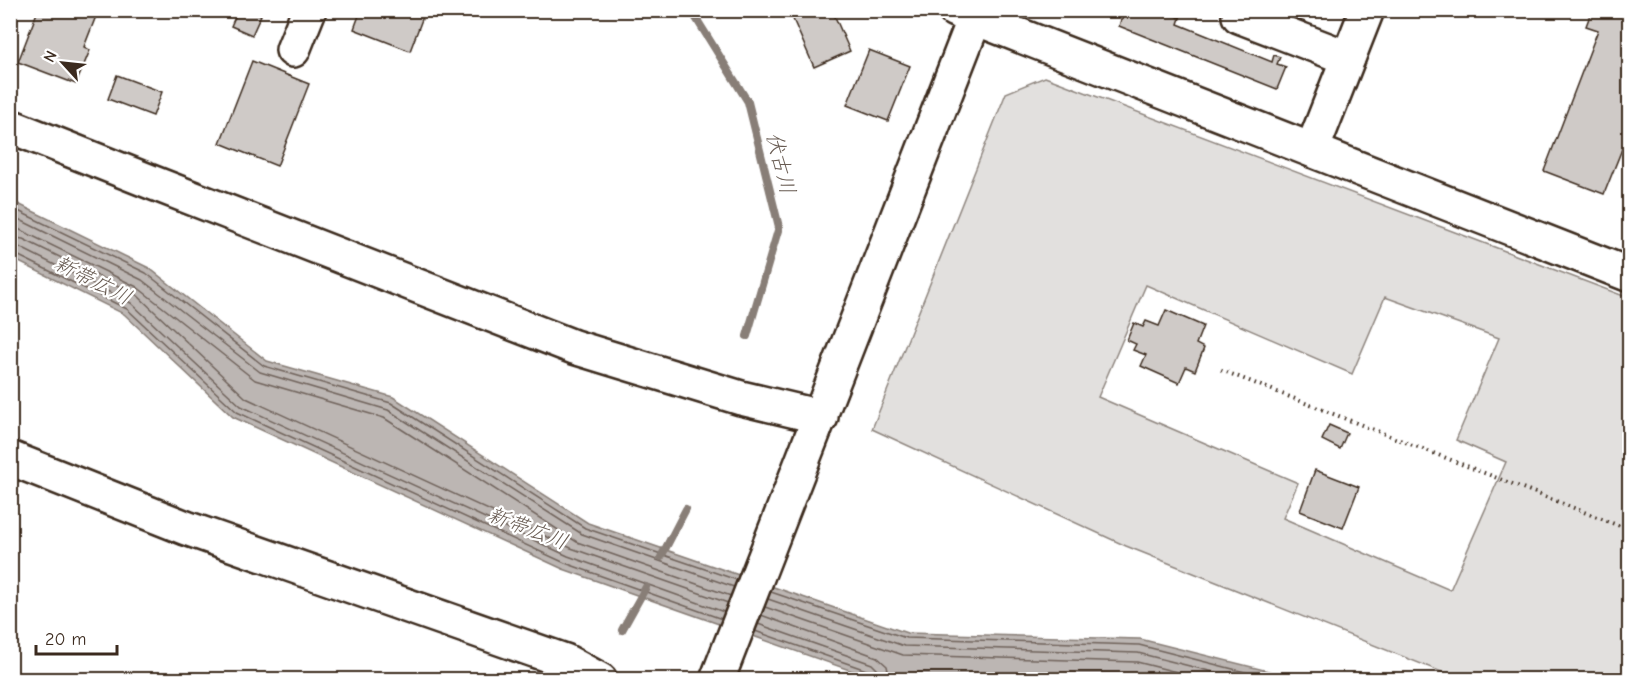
<svg xmlns="http://www.w3.org/2000/svg" width="1640" height="690" font-family="'Comic Neue','Klee One',sans-serif">
	<style>
		.green { fill: #e2e0de; stroke: #8e857e; stroke-width: 1.5; fill-rule: evenodd }
		.water { fill: #bcb6b3; stroke: #887e77; stroke-width: 1.5 }
		.lines { fill: none; stroke-linecap: round; stroke-linejoin: round }
		.shore { stroke: #6f625a; stroke-width: 1.5 }
		.stream { stroke: #887e77; stroke-width: 8 }
		.building { fill: #cfcac7; stroke: #3b2a1e; stroke-width: 1.5 }
		.minor-casing { stroke: #3b2a1e; stroke-width: 38 }
		.path { stroke: #3b2a1e; stroke-width: 4; stroke-dasharray: 1.5 4.5; stroke-linecap: butt }
		.minor { stroke: #fff; stroke-width: 33 }
		.labels { text-anchor: middle; dominant-baseline: central; stroke-width: 4.5; stroke-linejoin: round; paint-order: stroke }
		.water-label { font-size: 21px; font-style: italic; fill: #685b52; stroke: #fff }
	</style>
	<rect width="100%" height="100%" fill="#fff"/>
	<filter id="ink" filterUnits="userSpaceOnUse"><feTurbulence type="fractalNoise" baseFrequency=".0167" numOctaves="2"/><feDisplacementMap in="SourceGraphic" scale="12" xChannelSelector="R" yChannelSelector="G"/><feConvolveMatrix kernelMatrix="1 2 1 2 8 2 1 2 1" color-interpolation-filters="sRGB"/></filter>
	<g filter="url(#ink)">
		<path class="green" d="M1045,77L1629,298V679H1459L1126,546L872,429L1006,93ZM1146,285L1352,374L1385,297L1499,338L1456,440L1506,462L1450,590L1283,518L1298,483L1098,397Z"/>
		<polygon class="water" points="10,200 149,268 267,361 393,397 588,523 907,633 1140,639 1284,675 1294,679 875,679 563,569 233,417 124,314 11,258"/>
		<g class="lines">
			<g class="shore">
				<polyline points="10,207 146,273 264,366 391,403 585,528 737,580"/>
				<polyline points="10,215 142,280 260,372 388,410 582,534 734,587"/>
				<polyline points="10,225 137,287 255,380 384,418 577,542 731,596"/>
				<polyline points="10,237 23,239 137,295 246,398 571,548 728,603"/>
				<polyline points="10,246 19,247 131,303 241,406 568,556 724,612"/>
				<polyline points="10,253 15,254 127,309 237,412 565,563 722,619"/>
				<polyline points="771,592 906,638 1139,645 1276,680"/>
				<polyline points="768,599 904,646 1138,653 1245,680"/>
				<polyline points="765,607 903,655 1137,662 1208,680"/>
				<polyline points="761,615 877,657 887,666 890,680"/>
				<polyline points="758,624 872,664 879,671 881,680"/>
				<polyline points="755,631 869,671 873,674 874,680"/>
			</g>
			<g class="stream">
				<polyline points="691,10 748,102 779,227 747,336"/>
				<polyline points="661,557 686,509"/>
				<polyline points="622,630 646,587"/>
			</g>
		</g>
		<g class="building">
			<polygon points="38,10 98,11 84,47 90,50 76,84 18,62"/>
			<polygon points="238,10 250,10 261,15 252,35 231,26"/>
			<polygon points="361,10 415,10 424,14 410,51 354,29"/>
			<polygon points="789,10 832,10 850,51 814,67"/>
			<polygon points="1124,10 1137,10 1145,14 1147,10 1162,10 1180,18 1178,24 1272,62 1274,55 1280,57 1277,64 1286,67 1277,89 1119,26"/>
			<polygon points="1162,10 1183,10 1180,18"/>
			<polygon points="1592,10 1623,10 1630,13 1630,129 1604,194 1544,171 1598,30 1586,26"/>
			<polygon points="869,50 910,66 888,121 847,105"/>
			<polygon points="252,61 309,84 277,166 220,143"/>
			<polygon points="117,75 162,92 153,116 108,99"/>
			<polygon points="1166,310 1203,326 1196,344 1204,348 1195,371 1186,367 1179,383 1141,366 1146,355 1133,350 1136,344 1127,340 1134,323 1143,327 1146,321 1159,326"/>
			<polygon points="1329,425 1347,433 1340,449 1322,440"/>
			<polygon points="1315,470 1359,487 1343,528 1300,511"/>
			<polygon points="423,673 439,680 420,680"/>
		</g>
		<g class="lines">
			<defs>
				<g id="minor">
					<polyline points="955,10 1630,275"/>
					<polyline points="1241,10 1239,16 1348,58"/>
					<polyline points="293,50 309,10"/>
					<polyline points="10,126 151,182 574,347 741,398 821,417"/>
					<polyline points="1312,150 1367,10"/>
					<polyline points="10,458 186,528 565,661 600,680"/>
					<polyline points="717,680 978,10"/>
				</g>
			</defs>
			<use href="#minor" class="minor-casing"/>
			<polyline class="path" points="1221,370 1630,530"/>
			<use href="#minor" class="minor"/>
		</g>
	</g>
	<g class="labels">
		<g class="water-label">
			<text transform="translate(781 163) rotate(76)">伏古川</text>
			<text transform="translate(93 280) rotate(27)">新帯広川</text>
			<text transform="translate(528 528) rotate(21)">新帯広川</text>
		</g>
	</g>
	<rect width="1640" height="690" fill="none" stroke="#fff" stroke-width="36"/>
	<rect x="18" y="18" width="1604" height="654" fill="none" stroke="#3b2a1e" stroke-width="2" filter="url(#ink)"/>
	<g transform="translate(63 63) rotate(297)" stroke="#ffffff" stroke-width="4.5" paint-order="stroke">
	<path d="M0-4.5L10 22L0 15L-10 22Z" fill="#3b2a1e"/>
	<text y="-9" font-size="16" font-weight="bold" text-anchor="middle" fill="#3b2a1e">N</text>
	</g>
	<path d="M36 645v9h81v-9" fill="none" stroke="#3b2a1e" stroke-width="3"/>
	<text x="45" y="645" font-size="18" fill="#3b2a1e" stroke="#ffffff" stroke-width="4.5" paint-order="stroke">20 m</text>
</svg>
